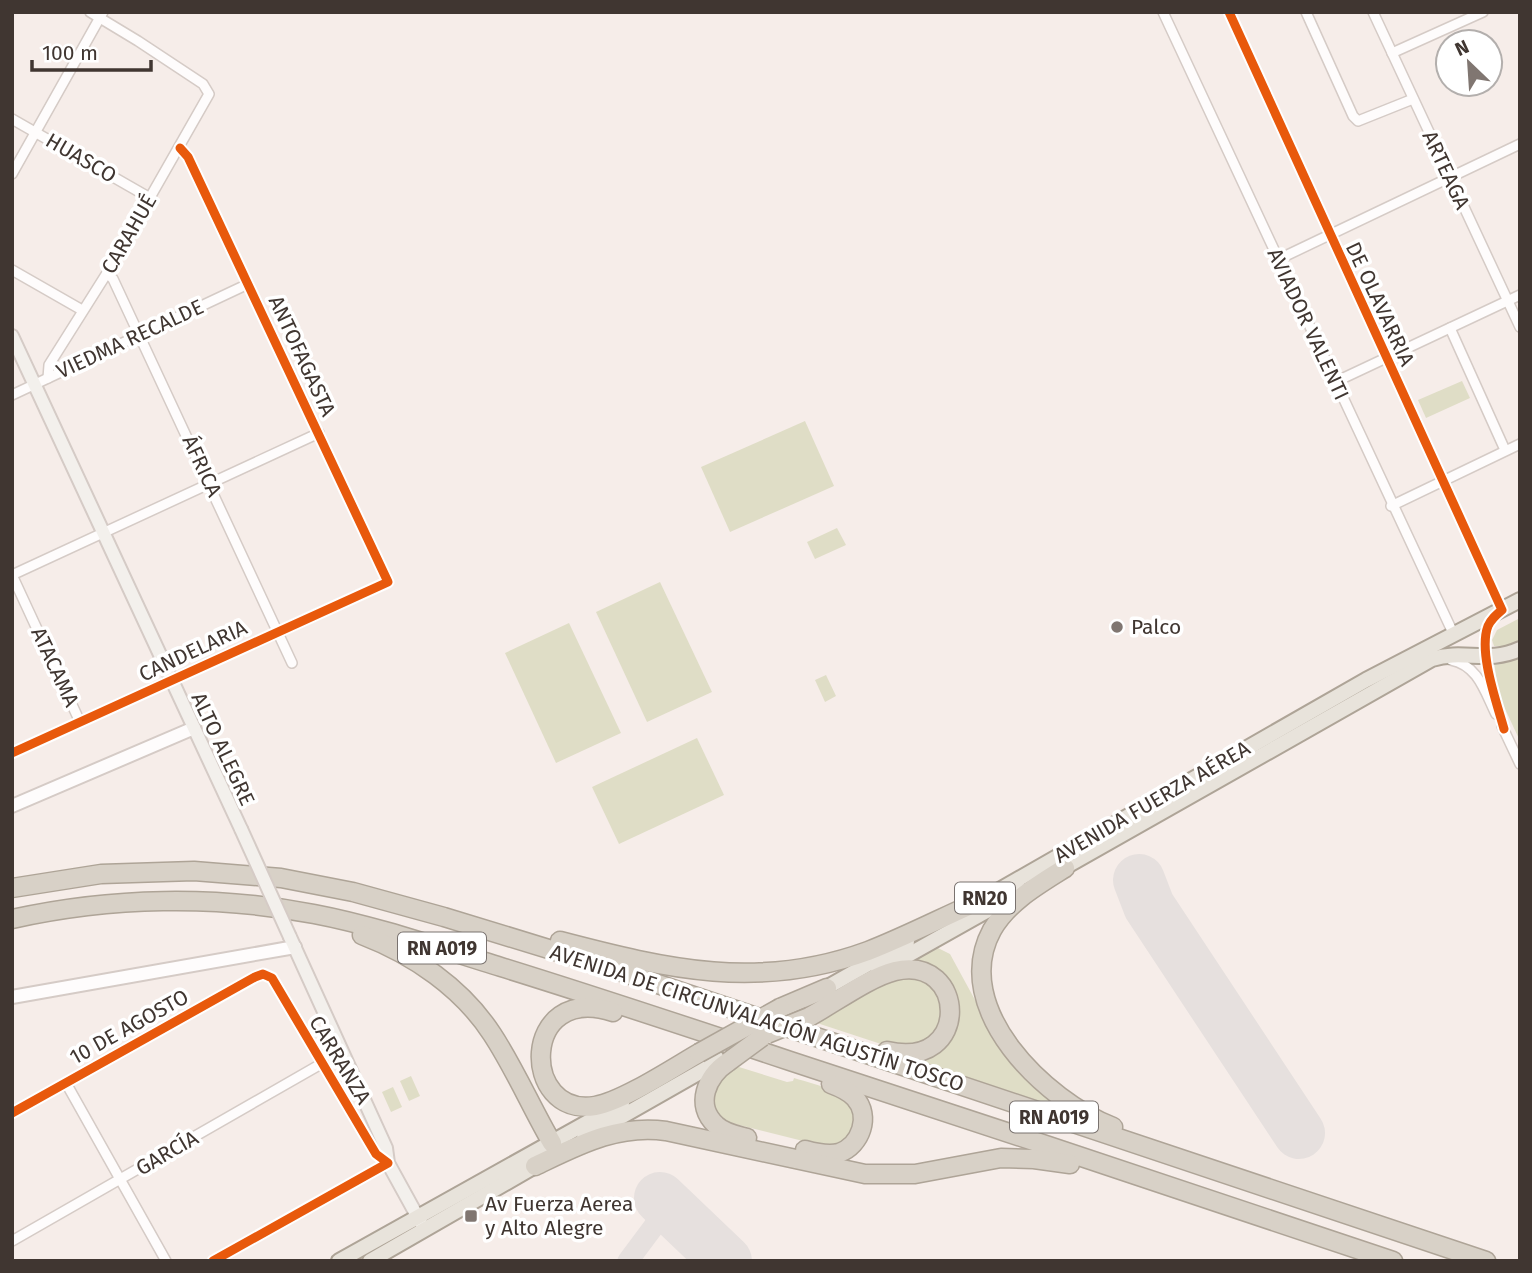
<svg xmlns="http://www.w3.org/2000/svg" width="1532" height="1273" font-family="'Fira Sans',sans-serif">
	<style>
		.green { fill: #dfddc6 }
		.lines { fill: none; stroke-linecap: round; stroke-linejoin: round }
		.taxiway { stroke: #e6e0de; stroke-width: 21 }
		.runway { stroke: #e6e0de; stroke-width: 52 }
		.minor-casing { stroke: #d5cbc6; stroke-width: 12 }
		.tertiary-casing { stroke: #d5cbc6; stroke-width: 16 }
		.secondary-casing { stroke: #d5cbc6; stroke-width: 16 }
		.primary-casing { stroke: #aea497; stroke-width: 18 }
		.motorway-casing { stroke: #aea497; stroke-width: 21 }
		.minor { stroke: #fefcfc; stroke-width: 9 }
		.tertiary { stroke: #fefcfc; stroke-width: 12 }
		.secondary { stroke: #f3f0ec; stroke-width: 12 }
		.primary { stroke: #e8e3db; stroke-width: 14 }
		.motorway { stroke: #d8d1c7; stroke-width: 18 }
		.secondary-bridge-casing { stroke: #d5cbc6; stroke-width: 16; stroke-linecap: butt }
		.motorway-bridge-casing { stroke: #aea497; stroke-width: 21; stroke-linecap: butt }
		.secondary-bridge { stroke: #f3f0ec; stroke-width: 12 }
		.motorway-bridge { stroke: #d8d1c7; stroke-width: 18 }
		.cycleway-casing { stroke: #fff; stroke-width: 13 }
		.cycleway { stroke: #e8590c; stroke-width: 9 }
		.poi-dot { fill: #807671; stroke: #fff; stroke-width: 2.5 }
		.labels { text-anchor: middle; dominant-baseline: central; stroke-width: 7; stroke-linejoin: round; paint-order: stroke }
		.shield { fill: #fff; stroke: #79726f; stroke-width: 2 }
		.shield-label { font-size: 19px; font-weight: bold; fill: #403631 }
		.street-label { font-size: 21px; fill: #403631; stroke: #fff }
		.poi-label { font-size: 21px; fill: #403631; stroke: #fff; text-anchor: start }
	</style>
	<rect width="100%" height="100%" fill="#f6ede9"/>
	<g class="green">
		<polygon points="1462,381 1470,398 1426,418 1418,400"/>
		<polygon points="805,421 834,486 730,532 701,467"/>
		<polygon points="837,528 846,545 815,559 807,542"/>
		<polygon points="660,582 712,692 647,722 596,612"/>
		<polygon points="1520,618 1520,641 1508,646 1494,646 1492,640 1497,630"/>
		<polygon points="569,623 621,733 556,763 505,653"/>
		<polygon points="1520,655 1520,741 1499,696 1494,662"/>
		<polygon points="826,675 836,696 825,702 815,680"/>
		<polygon points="697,738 724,795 619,844 592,787"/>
		<polygon points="938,948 950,954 993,1033 1069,1112 1035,1103 910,1059 956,1016 913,965 913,961"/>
		<polygon points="912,975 937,987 946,1018 926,1044 884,1045 817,1023 881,986"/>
		<path d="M739,1067L787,1082L793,1081L794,1078C819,1086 851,1090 854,1120C856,1136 844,1142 831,1148L727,1122C715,1114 713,1106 711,1092L729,1069Z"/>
		<polygon points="411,1076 420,1096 409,1101 400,1081"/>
		<polygon points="393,1087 402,1107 391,1112 382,1092"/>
	</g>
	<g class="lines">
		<polyline class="taxiway" points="628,1261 669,1206"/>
		<g class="runway">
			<polyline points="1139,880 1149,906 1299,1133"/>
			<polyline points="660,1198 726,1261"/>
		</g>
		<defs>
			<g id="minor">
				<polyline points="1163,12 1454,635"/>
				<path d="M1229,12L1502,610C1496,615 1491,619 1488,626C1478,652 1497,703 1504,729"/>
				<polyline points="1306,12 1353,116 1358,121 1413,99"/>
				<polyline points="1373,12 1520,327"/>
				<polyline points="1392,53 1483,12"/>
				<polyline points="12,119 150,198"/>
				<polyline points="12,174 103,12"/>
				<polyline points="1279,259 1520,144"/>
				<polyline points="12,270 82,310"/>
				<polyline points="107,273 113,279 292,663"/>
				<polyline points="1450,328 1505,450"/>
				<polyline points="48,378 49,365 107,273 209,94 203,84 138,41 90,12"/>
				<polyline points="1335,382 1520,295"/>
				<polyline points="12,395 248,284"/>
				<polyline points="1391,506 1520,444"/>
				<polyline points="12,575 319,433"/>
				<polyline points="12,575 80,722"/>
				<path d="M1451,660C1478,665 1485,692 1496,714"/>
				<polyline points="1502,726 1520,764"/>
				<polyline points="12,753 388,582 188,157 180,148"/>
				<polyline points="66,1083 166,1261"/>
				<polyline points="12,1113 255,977 263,974 272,978 376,1154 388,1163 213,1261"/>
				<polyline points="12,1241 321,1064"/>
			</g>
			<g id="tertiary">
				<polyline points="12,806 194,728"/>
				<polyline points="12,997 295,947"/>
			</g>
			<g id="secondary">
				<polyline points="12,336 241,829"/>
				<polyline points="290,937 376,1126 386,1148 388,1163 421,1223"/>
			</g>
			<g id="primary">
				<path d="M1058,871L1432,659C1464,649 1487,664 1520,649"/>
				<polyline points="968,908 1366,680 1520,600"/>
				<polyline points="878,972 1022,891"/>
				<polyline points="819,992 907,942"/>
				<polyline points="584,1138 721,1060"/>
				<polyline points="339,1261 622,1103"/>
				<polyline points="370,1261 542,1162"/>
			</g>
			<g id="motorway">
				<path d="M1065,868C1038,885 1008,902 992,930C949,1009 1046,1101 1113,1127"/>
				<polyline points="12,888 101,874 194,871 281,878 353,892 444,917 604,966 1486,1261"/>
				<path d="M12,919C111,897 215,895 314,914C377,926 439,948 501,967C598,997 694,1029 790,1061C991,1127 1193,1193 1393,1261"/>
				<path d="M362,935C414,955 462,988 492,1034C515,1069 531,1107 552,1143"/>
				<path d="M560,941C667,969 759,991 868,951C904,937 939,919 975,903"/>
				<polyline points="780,1008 827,988"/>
				<path d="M613,1012C520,982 520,1118 595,1106C623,1101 673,1068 699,1053"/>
				<path d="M809,1017C833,1004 870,977 895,971C967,954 972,1071 887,1051"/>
				<path d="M728,1062C707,1076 694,1105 716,1125C724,1133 736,1135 747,1138"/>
				<path d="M805,1150C816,1153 828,1156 839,1153C861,1145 871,1116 855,1098C849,1091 839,1087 831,1084"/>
				<path d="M535,1166C577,1146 617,1124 666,1131L865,1174H915L1001,1158L1034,1159L1070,1164"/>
			</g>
		</defs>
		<use href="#minor" class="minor-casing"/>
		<use href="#tertiary" class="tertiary-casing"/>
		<use href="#secondary" class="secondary-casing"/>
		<use href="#primary" class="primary-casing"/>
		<use href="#motorway" class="motorway-casing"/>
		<use href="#minor" class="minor"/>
		<use href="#tertiary" class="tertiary"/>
		<use href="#secondary" class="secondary"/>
		<use href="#primary" class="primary"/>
		<use href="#motorway" class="motorway"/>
		<defs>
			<polyline id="secondary-bridge" points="241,829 290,937"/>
			<g id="motorway-bridge">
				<polyline points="767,1034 809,1017"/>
				<polyline points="699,1053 780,1008"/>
				<polyline points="728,1062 762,1037"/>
			</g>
		</defs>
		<use href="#secondary-bridge" class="secondary-bridge-casing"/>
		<use href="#motorway-bridge" class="motorway-bridge-casing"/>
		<use href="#secondary-bridge" class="secondary-bridge"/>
		<use href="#motorway-bridge" class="motorway-bridge"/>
		<defs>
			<g id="cycleway">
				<path d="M1229,12L1502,610C1496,615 1491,619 1488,626C1478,652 1497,703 1504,729"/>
				<polyline points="12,753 388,582 188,157 180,148"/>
				<polyline points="12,1113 255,977 263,974 272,978 376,1154 388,1163 213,1261"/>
			</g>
		</defs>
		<use href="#cycleway" class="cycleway-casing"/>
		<use href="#cycleway" class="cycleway"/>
	</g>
	<g class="poi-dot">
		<circle cx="1117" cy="627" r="7"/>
		<rect x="464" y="1209" width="14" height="14" rx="3.5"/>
	</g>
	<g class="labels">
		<g class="shield">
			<rect x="955" y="882.5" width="60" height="31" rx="5"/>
			<rect x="398" y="932.5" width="88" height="31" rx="5"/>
			<rect x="1010" y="1101.5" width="88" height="31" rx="5"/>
		</g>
		<g class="shield-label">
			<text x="985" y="898">RN20</text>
			<text x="442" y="948">RN A019</text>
			<text x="1054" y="1117">RN A019</text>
		</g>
		<g class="street-label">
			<text transform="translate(81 158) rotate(30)">HUASCO</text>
			<text transform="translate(1446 170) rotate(65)">ARTEAGA</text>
			<text transform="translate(129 234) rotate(-60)">CARAHUÉ</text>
			<text transform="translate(1380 304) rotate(65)">DE OLAVARRIA</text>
			<text transform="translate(1308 324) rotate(65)">AVIADOR VALENTI</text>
			<text transform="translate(130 339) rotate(-25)">VIEDMA RECALDE</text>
			<text transform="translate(302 356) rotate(65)">ANTOFAGASTA</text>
			<text transform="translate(202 466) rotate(65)">ÁFRICA</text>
			<text transform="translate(193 651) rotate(-25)">CANDELARIA</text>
			<text transform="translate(55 667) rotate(65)">ATACAMA</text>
			<text transform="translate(223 749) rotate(65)">ALTO ALEGRE</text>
			<text transform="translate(1152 802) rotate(-30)">AVENIDA FUERZA AÉREA</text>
			<text transform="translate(757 1018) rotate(18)">AVENIDA DE CIRCUNVALACIÓN AGUSTÍN TOSCO</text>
			<text transform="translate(129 1027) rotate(-29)">10 DE AGOSTO</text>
			<text transform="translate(340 1060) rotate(59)">CARRANZA</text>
			<text transform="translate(167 1153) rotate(-30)">GARCÍA</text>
		</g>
		<g class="poi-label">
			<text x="1131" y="627">Palco</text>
			<text x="485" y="1204">Av Fuerza Aerea<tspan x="485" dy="24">y Alto Alegre</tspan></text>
		</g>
	</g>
	<rect width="1532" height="1273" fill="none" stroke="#403631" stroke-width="28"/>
	<g transform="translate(1469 63) rotate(335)"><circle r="33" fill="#ffffff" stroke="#b3afad" stroke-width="2"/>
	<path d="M0-5L12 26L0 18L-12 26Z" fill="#807671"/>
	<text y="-10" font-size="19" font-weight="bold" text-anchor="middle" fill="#403631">N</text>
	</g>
	<path d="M32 60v10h119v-10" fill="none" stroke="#403631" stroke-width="3.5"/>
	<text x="42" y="60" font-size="21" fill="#403631" stroke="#ffffff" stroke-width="5" paint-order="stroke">100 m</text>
</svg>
